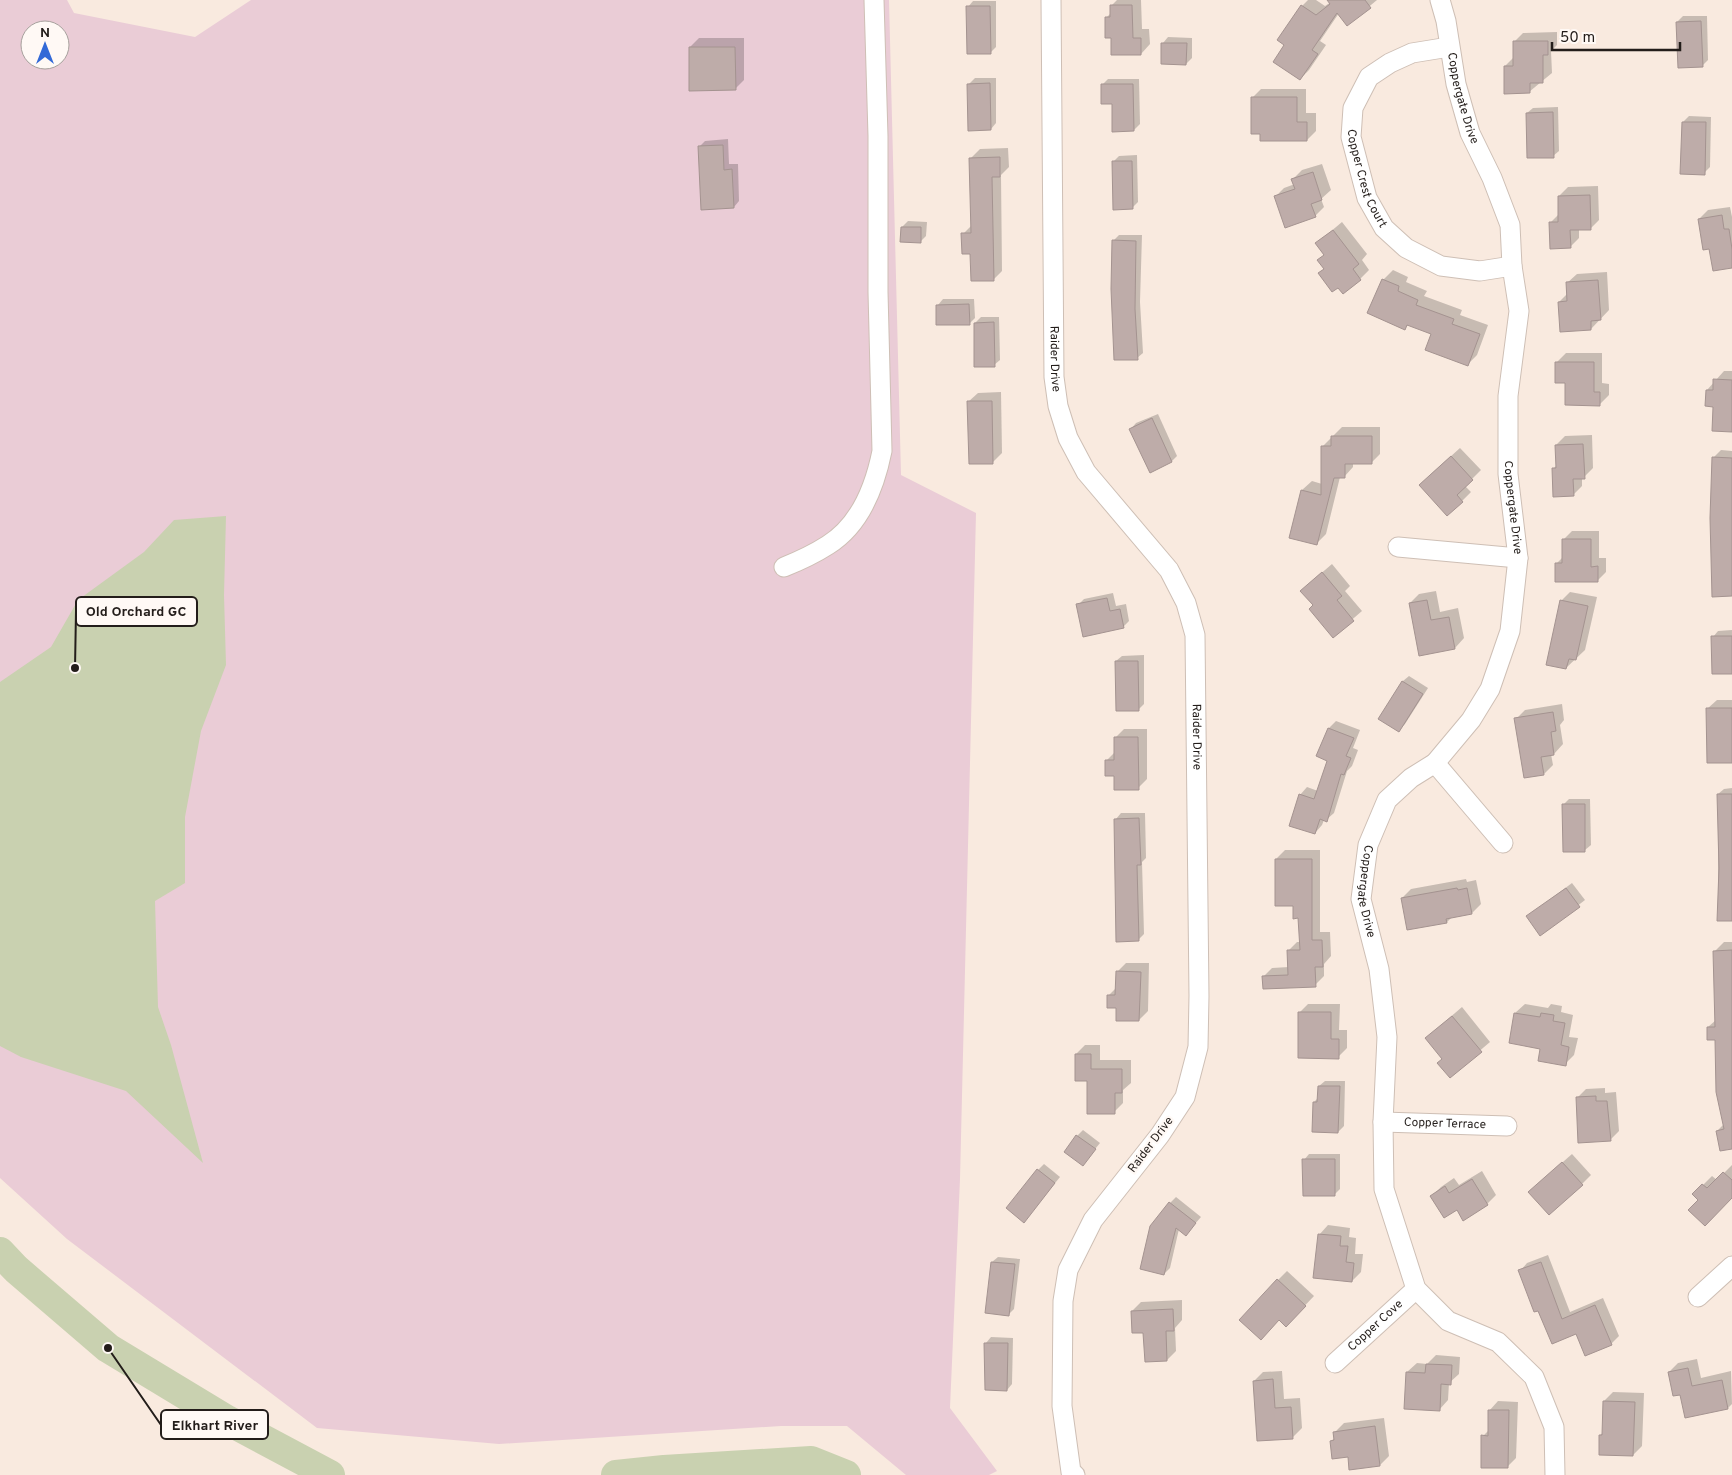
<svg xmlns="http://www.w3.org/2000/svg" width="1732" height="1475" font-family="Overpass,sans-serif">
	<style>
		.green { fill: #eaccd6; fill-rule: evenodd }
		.water { fill: #c9d1b0 }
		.shadow { fill: #0003 }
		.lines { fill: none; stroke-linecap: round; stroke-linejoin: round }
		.river { stroke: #c9d1b0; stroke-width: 30 }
		.building { fill: #beaca9; stroke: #a49390 }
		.minor-casing { stroke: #cebfb5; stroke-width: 21 }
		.minor { stroke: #fff; stroke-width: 19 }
		.labels { text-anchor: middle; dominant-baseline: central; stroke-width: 4.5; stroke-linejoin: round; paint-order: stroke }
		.street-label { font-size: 12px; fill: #231d1a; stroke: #fff9f5 }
		.leader { fill: none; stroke: #231d1a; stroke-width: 2 }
		.callout-dot { fill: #231d1a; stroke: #fff9f5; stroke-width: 2 }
		.callout { fill: #fff9f5; stroke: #231d1a; stroke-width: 2 }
		.callout-label { font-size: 14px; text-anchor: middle; font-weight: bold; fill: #231d1a }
	</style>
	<rect width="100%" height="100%" fill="#f9eadf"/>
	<path class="green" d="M0,0H67L74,13L195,37L251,0H889L901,475L976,513L960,1179L950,1408L997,1471L989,1475H906L847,1426H781L499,1444L317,1428L67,1239L0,1178ZM30,30H60V60H30Z"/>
	<polygon class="water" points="226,516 224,595 226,665 201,731 185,817 185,883 155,901 158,1007 171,1045 203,1163 126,1091 21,1057 0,1046 0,682 51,647 78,600 144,552 174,520"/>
	<g class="shadow">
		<polygon points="1117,0 1141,0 1142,29 1149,29 1150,44 1141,54 1106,18 1112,12 1111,6"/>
		<polygon points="1308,0 1316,0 1325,6 1334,0 1377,0 1348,24 1339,13 1320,41 1326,45 1309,70 1300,79 1286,45 1279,40 1302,6"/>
		<polygon points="973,1 996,1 996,47 990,53 968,7"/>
		<polygon points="1683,16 1707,16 1708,60 1702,66 1677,22"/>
		<polygon points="1557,32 1557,45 1551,51 1552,73 1529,92 1505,66 1514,57 1514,42 1523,33"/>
		<polygon points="1168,37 1192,38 1192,58 1186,64 1163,43"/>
		<polygon points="699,38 744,38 744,80 735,89 690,47"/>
		<polygon points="975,78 996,78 996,123 991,129 969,84"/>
		<polygon points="1108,79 1139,79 1140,124 1134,130 1113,103 1102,85"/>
		<polygon points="1261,89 1306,89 1306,113 1316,113 1316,131 1307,140 1252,98"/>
		<polygon points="1558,107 1559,151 1553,156 1527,113 1533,108"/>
		<polygon points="1689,116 1711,117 1710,167 1704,173 1683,122"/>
		<polygon points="728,139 729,164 738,164 739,201 734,207 700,146 705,141"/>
		<polygon points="1008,148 1009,167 1001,175 1002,271 993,280 971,252 963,234 972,225 971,158 980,149"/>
		<polygon points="1137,155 1138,202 1132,208 1113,162 1119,156"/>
		<polygon points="1322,164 1331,190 1321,199 1324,207 1315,216 1275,197 1284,188 1295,184 1293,179 1302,170"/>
		<polygon points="1598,186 1599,220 1590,229 1579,229 1579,238 1570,247 1550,223 1559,214 1559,196 1568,187"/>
		<polygon points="1730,207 1732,217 1732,266 1710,247 1699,219 1708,210"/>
		<polygon points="908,221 927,222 926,236 920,242 902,227"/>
		<polygon points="1342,222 1367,254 1362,260 1369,270 1360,279 1319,274 1325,268 1319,260 1325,254 1317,243"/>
		<polygon points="1119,235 1142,235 1140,302 1143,353 1137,358 1113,241"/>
		<polygon points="1393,270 1408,277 1406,282 1427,291 1424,296 1462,310 1460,315 1488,325 1477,355 1468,364 1432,333 1409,324 1405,328 1369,312 1384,279"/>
		<polygon points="1607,272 1609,310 1591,329 1559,302 1568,293 1567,283 1577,274"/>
		<polygon points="943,299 974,299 975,318 969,324 938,305"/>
		<polygon points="981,317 999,317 1000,360 994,365 975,323"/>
		<polygon points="1566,353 1602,353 1602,383 1609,384 1609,395 1600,404 1566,381 1557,362"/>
		<polygon points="1724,371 1732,371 1732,431 1714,405 1707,390"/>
		<polygon points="1001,392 1002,453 993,462 968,402 978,393"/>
		<polygon points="1158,414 1177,456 1172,461 1131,429 1136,423"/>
		<polygon points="1342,427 1380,427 1380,454 1371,463 1353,463 1353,467 1344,477 1340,477 1326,534 1317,543 1291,537 1302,490 1312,481 1322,484 1322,447"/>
		<polygon points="1592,435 1593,468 1584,477 1582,477 1582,486 1573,495 1553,469 1557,465 1556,445 1565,436"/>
		<polygon points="1460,448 1481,470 1465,486 1471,492 1462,501 1429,476"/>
		<polygon points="1721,450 1732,451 1732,595 1713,458"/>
		<polygon points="1572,531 1599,531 1599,558 1606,558 1606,572 1597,581 1556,564 1563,557 1563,540"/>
		<polygon points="1332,564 1350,586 1345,591 1362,611 1333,636 1314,605 1311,582"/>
		<polygon points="1436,591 1440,612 1458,608 1464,638 1455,648 1420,654 1410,603 1419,594"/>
		<polygon points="1570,592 1597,597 1585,650 1566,668 1561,601"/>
		<polygon points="1113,593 1116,606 1126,604 1129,621 1123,627 1078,605 1084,599"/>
		<polygon points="1732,630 1732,673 1713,637 1718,631"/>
		<polygon points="1144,655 1144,704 1138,710 1116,661 1122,656"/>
		<polygon points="1409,676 1428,688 1405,724 1399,730 1380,718 1403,681"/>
		<polygon points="1717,700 1732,700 1732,762 1707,709"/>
		<polygon points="1562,704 1564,720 1560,725 1563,744 1554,754 1551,754 1553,765 1544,774 1516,719 1525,710"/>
		<polygon points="1336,721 1360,730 1353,748 1358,750 1352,766 1347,771 1334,813 1326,820 1324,820 1322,825 1315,833 1300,795 1307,787 1318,791 1329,760 1329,728"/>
		<polygon points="1124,729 1147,729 1147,779 1138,788 1115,774 1106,761 1115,752 1115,738"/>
		<polygon points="1732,788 1732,920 1718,919 1718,794 1724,789"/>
		<polygon points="1569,799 1590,799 1591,845 1585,850 1563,805"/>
		<polygon points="1121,813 1145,813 1146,858 1142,862 1144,934 1138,940 1116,819"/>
		<polygon points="1285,850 1320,850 1320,932 1330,932 1331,956 1324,964 1324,976 1315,985 1263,977 1272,968 1289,967 1288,951 1297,942 1300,942 1299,917 1276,859"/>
		<polygon points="1466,879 1467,882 1476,880 1481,904 1472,913 1452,917 1447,922 1402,898 1411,889"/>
		<polygon points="1572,883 1585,900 1541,934 1528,916"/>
		<polygon points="1724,942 1732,942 1732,1148 1717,1131 1724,1124 1716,1038 1708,1027 1716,1020 1715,951"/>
		<polygon points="1126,963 1149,963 1148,1011 1139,1020 1117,1007 1109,995 1116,988 1117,972"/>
		<polygon points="1308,1004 1340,1004 1339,1030 1347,1030 1347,1048 1338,1057 1299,1013"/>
		<polygon points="1525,1004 1548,1008 1551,1004 1562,1006 1561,1012 1573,1015 1569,1037 1578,1038 1574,1055 1565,1064 1542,1048 1515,1013"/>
		<polygon points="1462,1007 1490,1042 1450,1076 1443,1059 1426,1038"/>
		<polygon points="1085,1045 1100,1045 1100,1060 1131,1060 1131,1083 1123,1090 1123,1103 1114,1112 1088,1080 1076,1054"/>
		<polygon points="1325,1081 1345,1081 1344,1126 1338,1132 1314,1102 1319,1097 1319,1086"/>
		<polygon points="1605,1088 1605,1093 1616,1092 1619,1131 1610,1140 1577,1098 1586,1089"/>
		<polygon points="1083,1130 1100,1143 1083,1164 1077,1136"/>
		<polygon points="1309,1154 1340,1154 1340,1189 1334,1195 1304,1160"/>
		<polygon points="1572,1154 1591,1175 1582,1184 1539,1183"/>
		<polygon points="1044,1164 1060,1177 1029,1215 1038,1170"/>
		<polygon points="1732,1165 1732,1196 1700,1200 1694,1194 1712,1176 1717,1180"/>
		<polygon points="1482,1171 1496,1195 1487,1204 1457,1209 1432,1196 1441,1187 1454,1178 1459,1185"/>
		<polygon points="1176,1197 1201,1217 1186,1234 1179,1229 1170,1268 1164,1274 1170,1203"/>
		<polygon points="1328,1225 1350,1228 1349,1237 1356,1238 1355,1254 1363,1254 1361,1272 1352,1281 1319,1235"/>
		<polygon points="1548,1255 1570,1312 1603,1298 1619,1336 1611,1344 1577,1333 1553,1343 1520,1271 1527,1263"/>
		<polygon points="998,1257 1020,1259 1014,1309 1008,1315 992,1262"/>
		<polygon points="1287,1271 1314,1296 1295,1316 1279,1319 1278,1280"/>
		<polygon points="1182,1300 1182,1320 1175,1328 1176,1351 1167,1360 1145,1332 1132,1311 1141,1302"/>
		<polygon points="991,1337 1013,1338 1012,1384 1007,1390 986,1343"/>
		<polygon points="1436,1355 1460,1357 1459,1374 1449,1383 1448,1400 1439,1410 1407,1372 1417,1363 1427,1364"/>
		<polygon points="1697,1359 1701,1378 1731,1371 1732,1404 1728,1408 1681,1393 1669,1372 1678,1363"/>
		<polygon points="1282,1371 1284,1399 1300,1398 1302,1428 1293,1437 1254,1381 1263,1372"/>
		<polygon points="1613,1392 1644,1393 1642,1446 1633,1455 1600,1435 1604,1432 1604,1401"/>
		<polygon points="1498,1401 1518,1402 1516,1458 1507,1467 1483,1436 1489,1430 1489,1411"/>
		<polygon points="1384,1418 1389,1456 1380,1465 1349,1455 1331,1442 1335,1437 1335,1432 1344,1423"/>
	</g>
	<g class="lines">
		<g class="river">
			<polyline points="0,1252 16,1269 108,1348 227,1420 330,1475"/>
			<polyline points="616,1475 664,1470 811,1461 846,1475"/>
		</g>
	</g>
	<g class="building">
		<polygon points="1327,0 1365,0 1371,8 1347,26 1337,13 1312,50 1318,54 1300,80 1273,62 1284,45 1277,40 1301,5 1316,15 1330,4"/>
		<polygon points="1110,5 1132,5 1133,38 1141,38 1141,55 1111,55 1111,38 1105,38 1105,17 1110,17"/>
		<polygon points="966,6 990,6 991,54 967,54"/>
		<polygon points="1701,21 1703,67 1678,68 1676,22"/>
		<polygon points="1513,41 1548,41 1548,55 1543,55 1543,83 1530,83 1530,93 1504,94 1504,66 1513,66"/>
		<polygon points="1161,43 1187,43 1186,65 1161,64"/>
		<polygon points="689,47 735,47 736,90 689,91"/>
		<polygon points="990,83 991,130 968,131 967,84"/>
		<polygon points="1101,84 1133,84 1134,131 1112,132 1112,104 1101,104"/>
		<polygon points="1251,97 1297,97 1297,122 1307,122 1307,141 1260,141 1260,134 1251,134"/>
		<polygon points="1553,112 1554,158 1527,158 1526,113"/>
		<polygon points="1682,122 1706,122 1705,175 1680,174"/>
		<polygon points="723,145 724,170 732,169 734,208 701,210 698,146"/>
		<polygon points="1000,157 1000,177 992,177 994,281 971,281 970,254 962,254 961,233 971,233 969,158"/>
		<polygon points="1112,161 1132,161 1133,209 1113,210"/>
		<polygon points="1313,172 1322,200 1311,204 1316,217 1285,228 1274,196 1295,189 1291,179"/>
		<polygon points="1590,195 1591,230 1570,230 1571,248 1550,249 1549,222 1558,222 1558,196"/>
		<polygon points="1722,215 1724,229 1729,229 1732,249 1732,268 1713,271 1709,249 1703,250 1698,219"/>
		<polygon points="901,227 921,227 921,243 900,242"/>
		<polygon points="1333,230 1359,264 1353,269 1361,280 1343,294 1338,288 1332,292 1318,273 1324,269 1317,260 1324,255 1315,243"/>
		<polygon points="1112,240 1136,241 1135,309 1138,360 1114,360 1111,289"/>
		<polygon points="1382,279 1399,286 1398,291 1418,300 1416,305 1454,319 1452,324 1480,334 1468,366 1425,350 1431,334 1407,325 1405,330 1367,313"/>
		<polygon points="1598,280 1601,320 1591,321 1591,330 1560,332 1558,302 1567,301 1566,282"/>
		<polygon points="969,304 970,325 936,325 936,305"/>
		<polygon points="994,322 995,367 974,367 974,323"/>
		<polygon points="1555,362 1594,362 1594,392 1600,392 1600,406 1565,405 1565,383 1555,383"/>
		<polygon points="1713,379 1732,380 1732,432 1712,431 1713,407 1705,406 1706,390 1713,390"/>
		<polygon points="967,401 992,401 993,464 969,464"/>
		<polygon points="1152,418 1172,462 1150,473 1129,429"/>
		<polygon points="1331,436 1372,436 1372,464 1345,464 1345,478 1334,478 1317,545 1289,538 1301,490 1321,495 1321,446 1331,446"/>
		<polygon points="1583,444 1585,479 1573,479 1574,496 1553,497 1552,468 1556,468 1555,445"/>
		<polygon points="1451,456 1473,480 1457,495 1463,502 1447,516 1419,485"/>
		<polygon points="1712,457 1732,458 1732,596 1712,597 1710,518"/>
		<polygon points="1562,539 1591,539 1591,567 1598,566 1598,582 1555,582 1555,563 1562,563"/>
		<polygon points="1322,572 1342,596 1337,600 1354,621 1333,638 1309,609 1313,605 1300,591"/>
		<polygon points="1107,598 1110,611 1120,609 1124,628 1083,637 1076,604"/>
		<polygon points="1427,600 1431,620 1449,617 1455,649 1419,656 1409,603"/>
		<polygon points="1560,600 1588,606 1576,660 1569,659 1566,669 1546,665"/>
		<polygon points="1711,636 1732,636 1732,674 1712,674"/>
		<polygon points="1115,661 1138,661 1139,711 1116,711"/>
		<polygon points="1402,681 1423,694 1399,732 1378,719"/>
		<polygon points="1706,708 1732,708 1732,763 1707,763"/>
		<polygon points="1553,712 1556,731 1551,732 1554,755 1541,757 1544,775 1524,778 1514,718"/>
		<polygon points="1328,728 1354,738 1346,756 1351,758 1344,775 1341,774 1327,822 1320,819 1315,834 1289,826 1299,794 1314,799 1327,761 1316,756"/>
		<polygon points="1114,737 1138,737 1139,790 1114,790 1114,776 1105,776 1105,760 1114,760"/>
		<polygon points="1717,794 1732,794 1732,921 1717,921 1719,868"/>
		<polygon points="1562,804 1585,804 1585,852 1563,852"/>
		<polygon points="1139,818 1141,865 1137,865 1139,941 1116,942 1114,819"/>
		<polygon points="1275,859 1312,859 1312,940 1322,940 1323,967 1315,967 1316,987 1263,989 1262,976 1288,975 1287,950 1300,950 1298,918 1293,919 1293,906 1275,906"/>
		<polygon points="1457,888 1458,890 1467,888 1472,914 1446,919 1447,923 1407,930 1401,898"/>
		<polygon points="1566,888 1580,907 1540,936 1526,916"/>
		<polygon points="1732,950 1732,1149 1720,1151 1716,1131 1724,1129 1716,1092 1715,1040 1707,1040 1707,1027 1715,1027 1713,951"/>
		<polygon points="1116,971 1141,972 1139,1021 1116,1021 1116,1008 1107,1008 1107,995 1115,995"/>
		<polygon points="1298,1012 1331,1012 1331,1039 1339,1039 1339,1059 1298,1058"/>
		<polygon points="1514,1013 1540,1017 1541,1013 1554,1015 1553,1021 1565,1023 1561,1045 1569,1047 1566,1066 1538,1061 1540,1049 1509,1043"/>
		<polygon points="1452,1016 1482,1052 1450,1078 1437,1063 1442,1059 1425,1038"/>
		<polygon points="1075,1054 1091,1054 1091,1069 1122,1069 1122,1093 1115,1093 1115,1114 1087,1114 1087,1081 1075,1081"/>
		<polygon points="1318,1086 1340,1086 1338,1133 1312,1132 1313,1102 1317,1102"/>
		<polygon points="1596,1096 1596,1101 1607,1101 1611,1141 1578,1143 1576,1097"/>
		<polygon points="1076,1135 1096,1149 1083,1166 1064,1152"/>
		<polygon points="1302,1159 1335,1159 1335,1196 1303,1196"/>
		<polygon points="1562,1162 1583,1185 1549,1215 1528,1192"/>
		<polygon points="1037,1169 1055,1183 1024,1223 1006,1208"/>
		<polygon points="1723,1172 1732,1180 1732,1198 1705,1226 1688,1210 1698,1200 1692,1194 1702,1184 1707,1188"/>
		<polygon points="1472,1179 1488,1205 1463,1221 1457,1210 1444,1218 1430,1196 1445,1186 1449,1193"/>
		<polygon points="1169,1202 1196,1223 1186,1236 1176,1228 1164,1275 1140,1269 1150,1226"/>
		<polygon points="1318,1234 1341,1236 1340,1246 1348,1246 1346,1262 1354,1263 1352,1282 1313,1278"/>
		<polygon points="991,1262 1015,1264 1009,1316 985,1313"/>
		<polygon points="1541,1262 1562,1319 1595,1305 1612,1345 1585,1356 1576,1334 1552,1344 1538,1311 1534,1312 1518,1270"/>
		<polygon points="1277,1279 1306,1306 1286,1327 1279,1320 1261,1340 1239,1320"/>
		<polygon points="1173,1309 1174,1331 1166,1331 1167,1361 1145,1362 1143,1333 1132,1333 1131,1311"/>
		<polygon points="984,1343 1008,1343 1007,1391 985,1390"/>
		<polygon points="1426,1364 1452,1365 1451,1385 1441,1384 1440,1411 1404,1409 1406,1372 1425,1373"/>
		<polygon points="1688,1368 1692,1386 1722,1380 1728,1409 1685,1418 1680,1395 1673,1396 1668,1372"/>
		<polygon points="1273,1379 1275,1408 1291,1407 1293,1439 1257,1441 1253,1381"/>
		<polygon points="1603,1401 1635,1402 1633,1456 1599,1455 1599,1435 1602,1435"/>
		<polygon points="1488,1410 1509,1410 1508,1468 1481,1468 1481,1435 1488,1436"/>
		<polygon points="1375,1426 1380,1466 1349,1470 1348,1457 1332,1459 1330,1441 1334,1440 1333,1432"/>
	</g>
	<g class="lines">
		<defs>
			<g id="minor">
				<path id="s1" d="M1051,0L1054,377L1058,406L1068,438L1086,472L1169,570L1186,603L1195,635L1199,996L1198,1047L1185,1097L1160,1135L1093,1220L1068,1270L1063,1301L1062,1406L1071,1472L1075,1475"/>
				<path id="s2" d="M1440,0L1446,21L1456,84L1470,133L1492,178L1510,225L1512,266L1519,311L1508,396V474L1518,558L1510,631L1490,689L1471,720L1435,763L1411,778L1387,800L1368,845L1361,899L1379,969L1387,1037L1383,1122L1384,1189L1416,1289L1448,1321L1498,1342L1534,1377L1554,1427L1555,1475"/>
				<path id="s3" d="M1449,47L1412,53L1390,63L1369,77L1353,108L1351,137L1367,198L1384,228L1406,248L1441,266L1480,271L1512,266"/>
				<polyline points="1398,547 1518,558"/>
				<path d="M784,567C799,561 814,554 828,545C860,525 875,486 882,451L878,292V136L874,0"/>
				<polyline points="1435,763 1503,843"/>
				<path id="s4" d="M1383,1122L1507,1126"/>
				<polyline points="1698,1297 1732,1266"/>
				<path id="s5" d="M1335,1363L1416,1289"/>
			</g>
		</defs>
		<use href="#minor" class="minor-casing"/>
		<use href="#minor" class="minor"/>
	</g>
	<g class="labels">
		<g class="street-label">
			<text stroke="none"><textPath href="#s2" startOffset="101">Coppergate Drive</textPath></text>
			<text stroke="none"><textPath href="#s3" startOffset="195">Copper Crest Court</textPath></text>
			<text stroke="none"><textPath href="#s1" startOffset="359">Raider Drive</textPath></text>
			<text stroke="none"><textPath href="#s2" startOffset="521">Coppergate Drive</textPath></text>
			<text stroke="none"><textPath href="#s1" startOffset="779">Raider Drive</textPath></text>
			<text stroke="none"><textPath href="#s2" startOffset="956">Coppergate Drive</textPath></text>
			<text stroke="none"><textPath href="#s4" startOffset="62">Copper Terrace</textPath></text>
			<text transform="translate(1151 1145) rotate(-53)">Raider Drive</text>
			<text stroke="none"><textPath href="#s5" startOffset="55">Copper Cove</textPath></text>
		</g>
	</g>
	<path class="leader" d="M75 668L76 611M108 1348L161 1425"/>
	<g class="callout-dot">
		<circle cx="75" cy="668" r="5"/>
		<circle cx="108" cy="1348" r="5"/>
	</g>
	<g class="callout">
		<rect x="76" y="597" width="121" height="29" rx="5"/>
		<rect x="161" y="1410" width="107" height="29" rx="5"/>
	</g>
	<g class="callout-label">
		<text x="136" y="616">Old Orchard GC</text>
		<text x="215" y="1430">Elkhart River</text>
	</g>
	<g transform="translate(45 45)"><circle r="24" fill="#fff9f5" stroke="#a7a19d"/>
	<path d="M0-4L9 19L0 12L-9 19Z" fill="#3269d7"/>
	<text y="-8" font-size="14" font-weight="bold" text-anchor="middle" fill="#231d1a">N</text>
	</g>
	<path d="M1552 42v8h128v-8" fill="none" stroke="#231d1a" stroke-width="2.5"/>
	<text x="1560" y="42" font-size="15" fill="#231d1a" stroke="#fff9f5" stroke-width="4" paint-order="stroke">50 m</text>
</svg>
